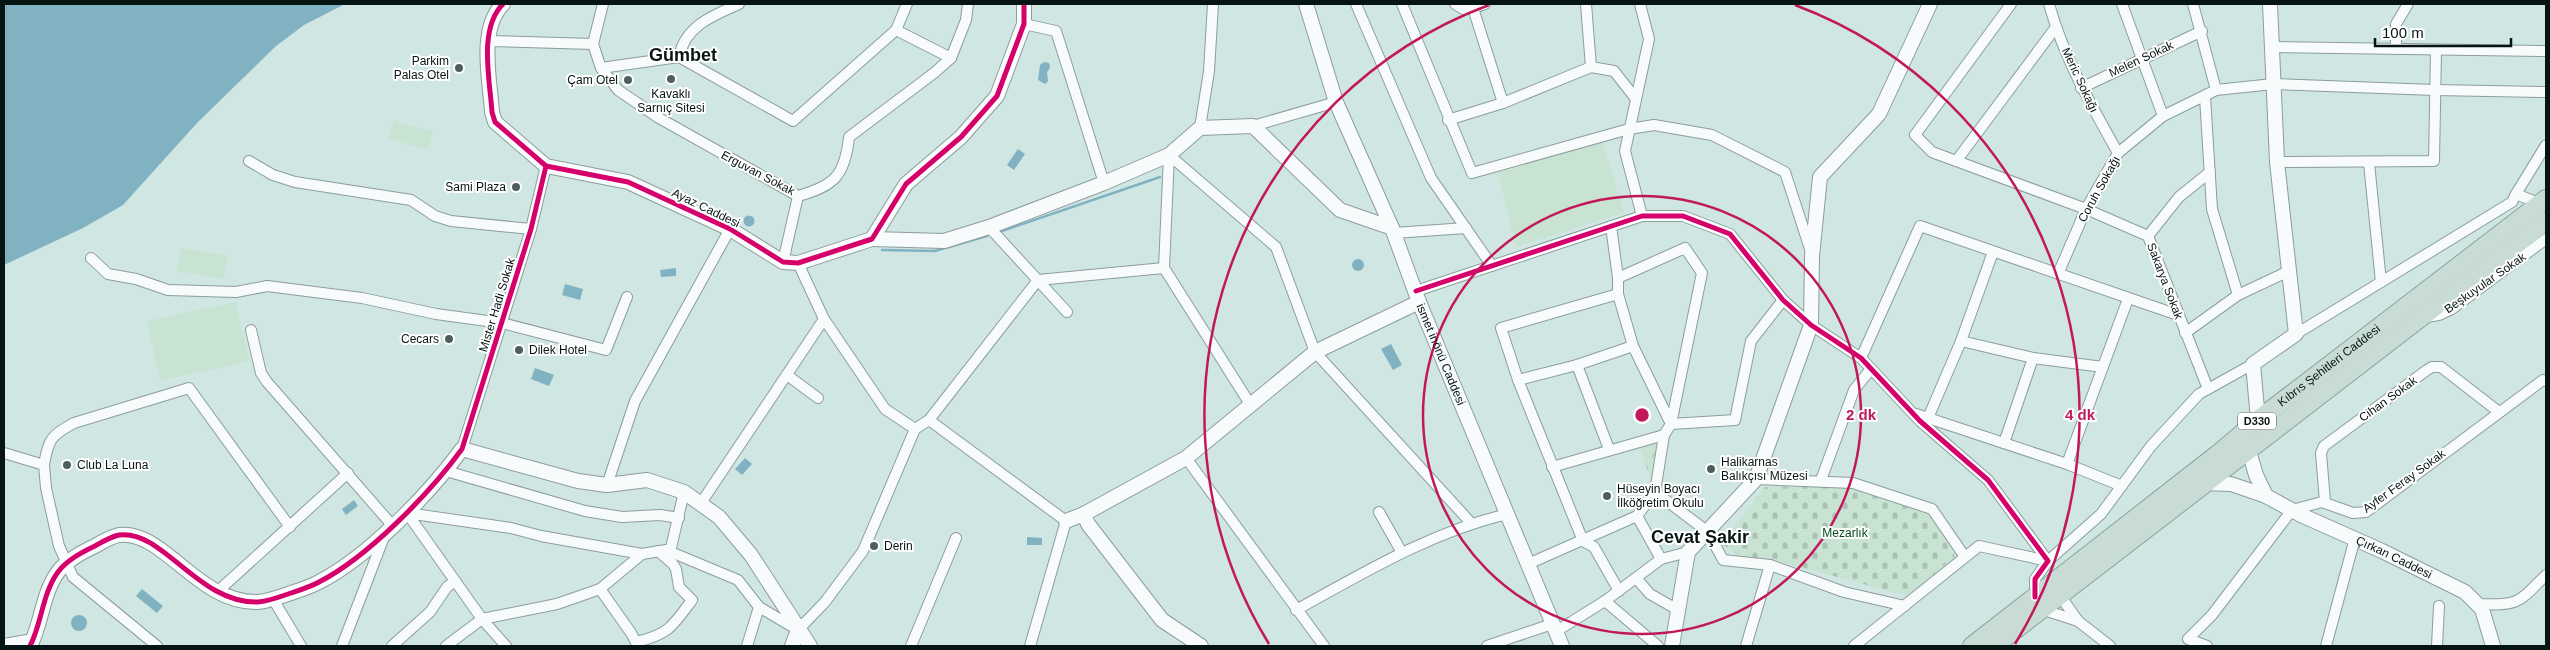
<svg xmlns="http://www.w3.org/2000/svg" width="2550" height="650" font-family="Helvetica,sans-serif">
	<style>
		.cemetery { fill: url(#cemetery-stones) }
		.park { fill: url(#park-crowns) }
		.garden { fill: #c8e3d1 }
		.water { fill: #80b2c1 }
		.lines { fill: none; stroke-linecap: round; stroke-linejoin: round }
		.stream { stroke: #80b2c1; stroke-width: 2.5 }
		.street-casing { stroke: #8c9d9c; stroke-width: 12 }
		.secondary-casing { stroke: #8c9d9c; stroke-width: 16 }
		.highway-casing { stroke: #87a59d; stroke-width: 20 }
		.street { stroke: #f8fbfb; stroke-width: 10 }
		.secondary { stroke: #f8fbfb; stroke-width: 14 }
		.highway { stroke: #c8dcd5; stroke-width: 18 }
		.cycleway-casing { stroke: #fff; stroke-width: 8 }
		.cycleway { stroke: #d6006c; stroke-width: 5 }
		.ring { fill: none; stroke: #c2185b; stroke-width: 2.5 }
		.poi-dot { fill: #4d5e5c; stroke: #fff; stroke-width: 2 }
		.labels { text-anchor: middle; dominant-baseline: central; stroke-width: 4; stroke-linejoin: round; paint-order: stroke }
		.shield { fill: #fff; stroke: #515b5a; stroke-width: 1 }
		.shield-label { font-size: 11px; font-weight: bold; fill: #061513 }
		.street-label { font-size: 12px; fill: #061513; stroke: #fff }
		.poi-label { font-size: 12px; fill: #061513; stroke: #fff; text-anchor: start }
		.park-label { font-size: 12px; fill: #014816; stroke: #fff }
		.district-label { font-size: 18px; font-weight: bold; fill: #061513; stroke: #fff }
		.centre { fill: #c2185b; stroke: #fff; stroke-width: 2.5 }
		.ring-label { font-size: 15px; text-anchor: middle; font-weight: bold; fill: #c2185b; stroke: #fff; stroke-width: 4; stroke-linejoin: round; paint-order: stroke }
	</style>
	<defs>
		<pattern id="cemetery-stones" width="16" height="16" patternUnits="userSpaceOnUse" patternTransform="scale(1.25)"><rect width="16" height="16" fill="#c8e3d1"/><path d="M2 7V4a2 2 0 0 1 4 0v3zM10 15v-3a2 2 0 0 1 4 0v3z" fill="#aac2b3"/></pattern>
		<pattern id="park-crowns" width="20" height="18" patternUnits="userSpaceOnUse" patternTransform="scale(1.25)"><rect width="20" height="18" fill="#c8e3d1"/><path d="M2 6a3 3 0 1 1 6 0M12 15a3 3 0 1 1 6 0" fill="none" stroke="#aac2b3"/></pattern>
	</defs>
	<rect width="100%" height="100%" fill="#d0e6e3"/>
	<polygon class="cemetery" points="1828,486 1849,488 1928,514 1955,556 1908,596 1767,558 1745,560 1722,544 1765,487"/>
	<polygon class="park" points="1651,440 1659,446 1651,479 1638,445"/>
	<g class="garden">
		<polygon points="394,120 433,132 427,150 388,138"/>
		<polygon points="1602,141 1624,212 1516,247 1498,173"/>
		<polygon points="181,248 228,256 224,279 177,271"/>
		<polygon points="236,302 249,361 160,381 147,321"/>
	</g>
	<g class="water">
		<polygon points="4,4 345,4 304,25 276,46 197,123 123,205 83,228 4,265"/>
		<polygon points="1044,62 1049,63 1050,67 1047,73 1048,81 1045,84 1038,80 1040,65"/>
		<polygon points="1018,149 1025,154 1014,170 1007,165"/>
		<circle cx="749" cy="221" r="5.5"/>
		<circle cx="1358" cy="265" r="6"/>
		<polygon points="676,268 676,276 661,277 660,270"/>
		<polygon points="565,284 583,289 580,300 562,295"/>
		<polygon points="1391,344 1402,365 1393,370 1381,349"/>
		<polygon points="535,368 554,375 549,386 531,379"/>
		<polygon points="745,458 752,464 742,475 735,469"/>
		<polygon points="354,500 358,506 346,515 342,509"/>
		<polygon points="1027,537 1042,538 1042,545 1027,545"/>
		<polygon points="142,589 163,606 157,613 136,596"/>
		<circle cx="79" cy="623" r="8"/>
	</g>
	<g class="lines">
		<g class="stream">
			<polyline points="1002,231 1160,177"/>
			<polyline points="882,250 935,251 987,236"/>
		</g>
		<defs>
			<g id="street">
				<path d="M603,4L593,44L601,68L618,90L659,118L798,196C834,186 845,176 849,137L934,73L951,58L966,20L968,4"/>
				<path d="M739,4C712,16 685,26 679,57L793,121L896,30L907,4"/>
				<polyline points="1356,4 1431,178 1492,266"/>
				<polyline points="1402,4 1472,173 1629,129 1654,125 1712,135 1785,172 1811,252"/>
				<polyline points="1455,4 1463,9 1473,8 1503,103"/>
				<polyline points="1586,4 1591,67 1614,71 1636,99"/>
				<polyline points="1640,4 1649,39 1625,151 1642,216"/>
				<polyline points="2011,4 1915,135 1932,152 2086,209 2148,236 2208,389"/>
				<path d="M2049,4C2064,58 2091,105 2118,153"/>
				<polyline points="2122,4 2163,116"/>
				<polyline points="2193,4 2216,90"/>
				<polyline points="1473,8 1485,4"/>
				<polyline points="1024,24 1056,31 1104,183"/>
				<polyline points="896,30 951,58"/>
				<polyline points="489,41 593,44"/>
				<polyline points="2273,47 2546,51"/>
				<polyline points="2396,49 2396,24 2408,4"/>
				<polyline points="601,68 679,57"/>
				<polyline points="2081,88 2202,31"/>
				<polyline points="2205,97 2212,209 2238,295"/>
				<polyline points="1448,120 1503,103 1591,67"/>
				<polyline points="1253,126 1336,102"/>
				<polyline points="1200,128 1209,71 1213,4"/>
				<polyline points="1957,160 2056,27"/>
				<polyline points="249,161 273,175 295,182 411,200 435,216 451,221 531,229"/>
				<polyline points="2277,162 2434,161 2436,50"/>
				<polyline points="2369,163 2381,282"/>
				<polyline points="2516,194 2546,145"/>
				<polyline points="989,227 1067,312"/>
				<polyline points="1394,233 1466,228"/>
				<polyline points="2148,236 2179,197 2210,172"/>
				<polyline points="1993,252 1961,341 2033,358"/>
				<polyline points="91,258 108,274 136,279 168,290 236,292 267,286 362,298 436,314 502,323 606,350 627,297"/>
				<polyline points="783,262 798,196"/>
				<polyline points="798,263 824,319 885,409 915,429 929,420 1066,521 1030,646"/>
				<polyline points="2058,274 2086,209 2118,153 2163,116 2216,90 2273,84 2435,90 2546,92"/>
				<polyline points="1618,278 1685,248 1702,273 1671,424 1735,420 1751,341 1783,300"/>
				<polyline points="1416,291 1642,216 1683,216 1730,234 1783,300 1811,325 1861,358 1920,421 1988,480 2048,561 2035,579 2035,597"/>
				<polyline points="1618,294 1501,328 1518,380 1583,541 1594,547 1619,591"/>
				<polyline points="2426,317 2439,315 2452,309 2546,239"/>
				<polyline points="251,330 261,373 267,382 392,525"/>
				<polyline points="2185,333 2238,295 2289,271"/>
				<polyline points="2296,334 2512,202 2516,194 2541,204"/>
				<polyline points="1861,358 1920,226 2178,315"/>
				<polyline points="1577,365 1609,449"/>
				<polyline points="787,375 818,398"/>
				<polyline points="1518,380 1577,365 1633,346"/>
				<polyline points="1250,404 1164,268 1169,155 1276,247 1315,352 1471,523"/>
				<polyline points="1916,414 2067,464"/>
				<polyline points="1928,418 1961,341"/>
				<polyline points="929,420 1038,280 1164,268"/>
				<polyline points="2004,443 2033,358 2103,367"/>
				<polyline points="462,449 531,229 546,166"/>
				<polyline points="4,453 44,465 46,488 59,546 73,577 157,646"/>
				<polyline points="1186,458 1324,646"/>
				<path d="M44,465C48,440 51,435 74,423L189,388L290,527"/>
				<polyline points="1552,467 1664,435"/>
				<polyline points="446,471 585,511 622,517 660,515 679,518"/>
				<polyline points="1756,479 1853,483 1932,509 1965,557"/>
				<polyline points="1821,480 1854,390 1871,369"/>
				<polyline points="607,485 635,401 730,229"/>
				<polyline points="2122,486 2067,464 2128,299"/>
				<polyline points="1655,492 1708,532 1723,560 1770,565 1844,592 1905,606"/>
				<polyline points="2325,502 2321,453 2324,446 2427,370 2432,367 2441,367 2499,412"/>
				<polyline points="701,503 824,319"/>
				<polyline points="1379,512 1401,551"/>
				<polyline points="1637,516 1661,559"/>
				<polyline points="670,552 684,492"/>
				<polyline points="1528,564 1637,516 1655,492 1664,435 1671,424 1633,346 1618,294 1618,278 1611,226"/>
				<polyline points="1636,578 1650,594 1678,610"/>
				<polyline points="600,589 631,633 638,646"/>
				<polyline points="217,592 348,473"/>
				<polyline points="2059,594 2078,621"/>
				<polyline points="273,599 301,646"/>
				<polyline points="1605,601 1658,646"/>
				<path d="M2478,604C2519,606 2518,603 2546,575"/>
				<polyline points="2041,609 2078,621 2110,646"/>
				<path d="M1296,610C1365,572 1429,533 1507,514"/>
				<polyline points="1555,632 1605,601 1661,559 1688,552"/>
				<path d="M636,642C669,634 672,627 692,600L679,587L676,569L673,564L658,551"/>
				<polyline points="4,644 33,639"/>
				<polyline points="342,646 384,537"/>
				<polyline points="392,646 430,612 447,587 455,581"/>
				<polyline points="446,646 482,619 557,604 600,589 642,554"/>
				<polyline points="506,646 482,619 407,513 511,528 541,536 642,554 666,550 738,580 759,607 798,630 825,602 863,551 915,429"/>
				<polyline points="747,646 759,607"/>
				<polyline points="911,646 956,538"/>
				<polyline points="1487,646 1552,624"/>
				<polyline points="1746,646 1770,565"/>
				<polyline points="1854,646 1979,546 2048,561 2101,514 2151,446 2199,394 2253,364"/>
				<polyline points="2207,646 2188,639 2212,615 2292,510 2322,502 2353,513 2366,512 2543,380 2546,381"/>
				<polyline points="2326,646 2355,538"/>
				<polyline points="2437,646 2439,606"/>
			</g>
			<g id="secondary">
				<path d="M503,4C478,29 490,80 492,112L495,122L546,166L628,182L730,229L783,262L798,263L872,239L906,184L961,137L997,96L1024,24V4"/>
				<path id="s1" d="M1306,4L1336,102L1392,228L1419,302L1562,646"/>
				<polyline points="872,239 944,241 989,227 1104,183 1169,155 1200,128 1253,126 1340,210 1392,228"/>
				<polyline points="2258,420 2253,364 2296,334 2277,162 2270,4"/>
				<polyline points="2203,483 2231,484 2266,496 2256,475 2248,448"/>
				<path id="s2" d="M2266,496L2301,515L2382,551L2465,592L2482,609L2493,646"/>
				<polyline points="1084,514 1088,524 1162,620 1201,646"/>
				<polyline points="1066,521 1084,514 1186,458 1315,352 1419,302"/>
				<path d="M30,646C42,623 42,594 58,572C66,561 82,552 95,546C102,542 110,537 119,535C163,529 198,604 258,602C269,601 280,597 291,593C300,590 310,587 319,582C368,557 430,493 462,449L578,481L607,485L647,480L684,492L719,517L751,555L810,646"/>
				<polyline points="792,646 798,630"/>
				<polyline points="1672,646 1688,552 1756,479 1811,325 1812,256 1820,177 1879,114 1930,4"/>
			</g>
			<g id="highway">
				<path id="s3" d="M1972,646L2218,454L2258,420L2546,199"/>
				<polyline points="1994,646 2546,221"/>
			</g>
		</defs>
		<use href="#street" class="street-casing"/>
		<use href="#secondary" class="secondary-casing"/>
		<use href="#highway" class="highway-casing"/>
		<use href="#street" class="street"/>
		<use href="#secondary" class="secondary"/>
		<use href="#highway" class="highway"/>
		<defs>
			<g id="cycleway">
				<path d="M503,4C478,29 490,80 492,112L495,122L546,166L628,182L730,229L783,262L798,263L872,239L906,184L961,137L997,96L1024,24V4"/>
				<polyline points="1416,291 1642,216 1683,216 1730,234 1783,300 1811,325 1861,358 1920,421 1988,480 2048,561 2035,579 2035,597"/>
				<path d="M30,646C42,623 42,594 58,572C66,561 82,552 95,546C102,542 110,537 119,535C163,529 198,604 258,602C269,601 280,597 291,593C300,590 310,587 319,582C368,557 430,493 462,449L531,229L546,166"/>
			</g>
		</defs>
		<use href="#cycleway" class="cycleway-casing"/>
		<use href="#cycleway" class="cycleway"/>
	</g>
	<g class="ring">
		<circle cx="1642" cy="415" r="219"/>
		<path d="M1269 644A438 438 0 0 1 1489 5M1795 5A438 438 0 0 1 2015 644"/>
	</g>
	<g class="poi-dot">
		<circle cx="459" cy="68" r="5"/>
		<circle cx="671" cy="79" r="5"/>
		<circle cx="628" cy="80" r="5"/>
		<circle cx="516" cy="187" r="5"/>
		<circle cx="449" cy="339" r="5"/>
		<circle cx="519" cy="350" r="5"/>
		<circle cx="67" cy="465" r="5"/>
		<circle cx="1711" cy="469" r="5"/>
		<circle cx="1607" cy="496" r="5"/>
		<circle cx="874" cy="546" r="5"/>
	</g>
	<g class="labels">
		<rect class="shield" x="2238" y="412.5" width="38" height="17" rx="4"/>
		<g class="shield-label">
			<text x="2257" y="421">D330</text>
		</g>
		<g class="street-label">
			<text transform="translate(2141 59) rotate(-25)">Melen Sokak</text>
			<text transform="translate(2080 80) rotate(65)">Meric Sokağı</text>
			<text transform="translate(758 173) rotate(28)">Erguvan Sokak</text>
			<text transform="translate(2099 189) rotate(-61)">Coruh Sokağı</text>
			<text transform="translate(706 208) rotate(26)">Ayaz Caddesi</text>
			<text transform="translate(2165 281) rotate(69)">Sakarya Sokak</text>
			<text transform="translate(2485 283) rotate(-35)">Beşkuyular Sokak</text>
			<text transform="translate(497 305) rotate(-73)">Mister Hadi Sokak</text>
			<text stroke="none"><textPath href="#s1" startOffset="376">ismet inönü Caddesi</textPath></text>
			<text stroke="none"><textPath href="#s3" startOffset="454">Kıbrıs Şehitleri Caddesi</textPath></text>
			<text transform="translate(2388 399) rotate(-36)">Cihan Sokak</text>
			<text transform="translate(2404 481) rotate(-36)">Ayfer Feray Sokak</text>
			<text stroke="none"><textPath href="#s2" startOffset="142">Çırkan Caddesi</textPath></text>
		</g>
		<g class="poi-label">
			<text x="449" y="61" text-anchor="end">Parkim<tspan x="449" dy="14">Palas Otel</tspan></text>
			<text x="618" y="80" text-anchor="end">Çam Otel</text>
			<text x="671" y="94" text-anchor="middle">Kavaklı<tspan x="671" dy="14">Sarnıç Sitesi</tspan></text>
			<text x="506" y="187" text-anchor="end">Sami Plaza</text>
			<text x="439" y="339" text-anchor="end">Cecars</text>
			<text x="529" y="350">Dilek Hotel</text>
			<text x="1721" y="462">Halikarnas<tspan x="1721" dy="14">Balıkçısı Müzesi</tspan></text>
			<text x="77" y="465">Club La Luna</text>
			<text x="1617" y="489">Hüseyin Boyacı<tspan x="1617" dy="14">İlköğretim Okulu</tspan></text>
			<text x="884" y="546">Derin</text>
		</g>
		<g class="park-label">
			<text x="1845" y="533">Mezarlık</text>
		</g>
		<g class="district-label">
			<text x="683" y="55">Gümbet</text>
			<text x="1700" y="537">Cevat Şakir</text>
		</g>
	</g>
	<circle cx="1642" cy="415" r="8" class="centre"/>
	<g class="ring-label">
		<text x="1861" y="420">2 dk</text>
		<text x="2080" y="420">4 dk</text>
	</g>
	<rect width="2550" height="650" fill="none" stroke="#061513" stroke-width="10"/>
	<path d="M2375 38v8h136v-8" fill="none" stroke="#061513" stroke-width="2.5"/>
	<text x="2382" y="38" font-size="15" fill="#061513" stroke="#ffffff" stroke-width="4" paint-order="stroke">100 m</text>
</svg>
